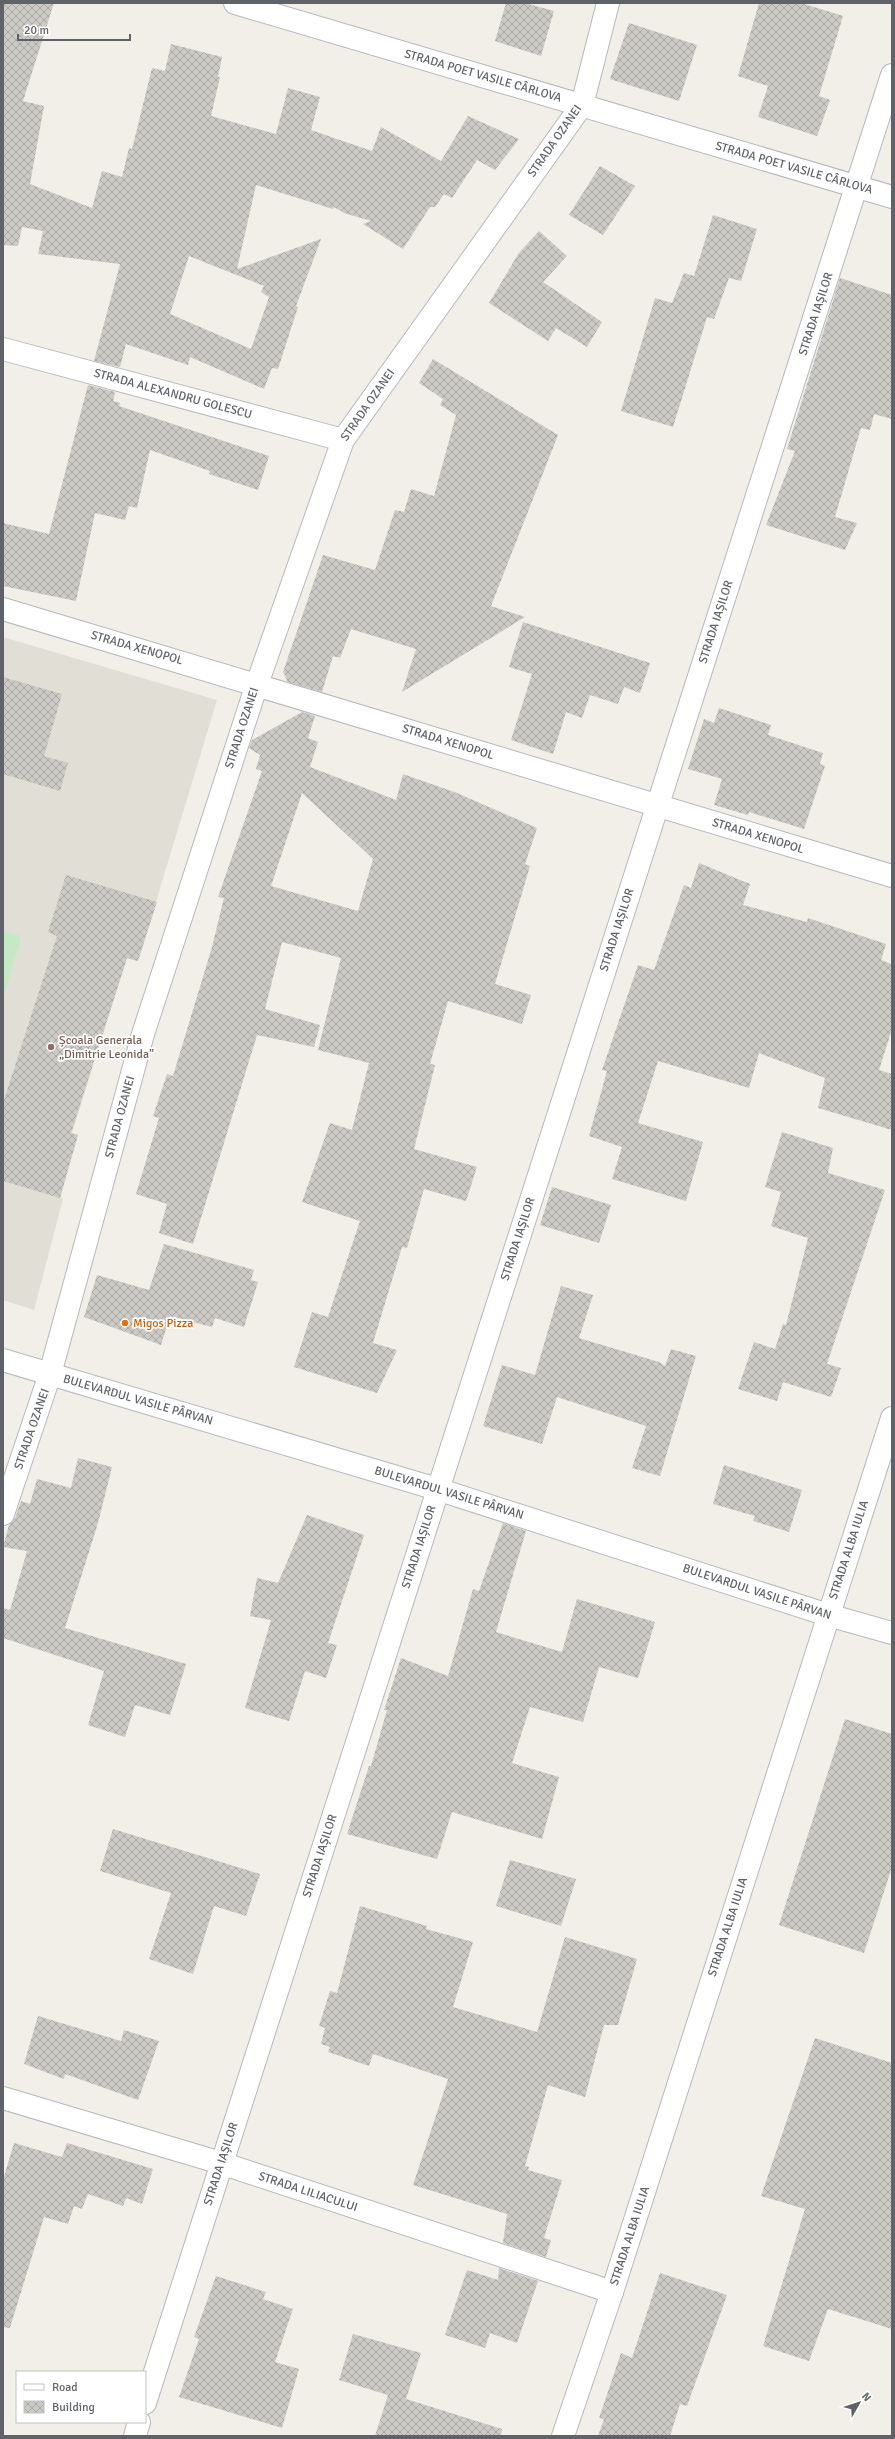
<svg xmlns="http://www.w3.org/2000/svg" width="895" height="2439" font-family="Signika,sans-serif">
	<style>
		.education { fill: #e1ded6 }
		.green { fill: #c5e8c5 }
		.building { fill: url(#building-cross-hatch); fill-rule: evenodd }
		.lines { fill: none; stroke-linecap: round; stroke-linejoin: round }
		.street-casing { stroke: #b5b8bc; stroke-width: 24 }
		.secondary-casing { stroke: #b6babf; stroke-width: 24 }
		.street { stroke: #fff; stroke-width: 22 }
		.secondary { stroke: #fff; stroke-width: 22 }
		.education-dot { fill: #8d6e63; stroke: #fff; stroke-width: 1.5 }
		.food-dot { fill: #e8710a; stroke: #fff; stroke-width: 1.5 }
		.labels { text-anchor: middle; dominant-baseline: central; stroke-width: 3.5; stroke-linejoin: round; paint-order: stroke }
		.street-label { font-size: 12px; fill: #5f6368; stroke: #fff }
		.education-label { font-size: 12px; fill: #785e54; stroke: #fff; text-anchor: start }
		.food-label { font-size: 12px; fill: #c56008; stroke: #fff; text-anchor: start }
	</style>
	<defs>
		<pattern id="building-cross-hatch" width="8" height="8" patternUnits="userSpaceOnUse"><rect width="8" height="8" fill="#cccac5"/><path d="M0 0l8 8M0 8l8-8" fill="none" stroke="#a9a8a4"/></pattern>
	</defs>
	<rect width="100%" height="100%" fill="#f1efe8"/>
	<polygon class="education" points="3,637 217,700 138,961 127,958 72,1133 78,1135 60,1197 63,1199 34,1310 3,1300"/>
	<polygon class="green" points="3,931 21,936 3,998"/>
	<g class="building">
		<path d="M3,3H54L23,101L44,106L30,184L92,208L102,171L122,177L129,148L132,149L152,68L165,71L171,44L222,57L218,77H220L211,116L276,134L288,88L320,97L311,130L372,151L381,127L441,161L468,116L519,139L495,170L477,160L452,198L444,194L435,207H430L403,249L363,224L371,221L344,213L334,207L333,209L256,185L237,269L321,239L296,306L298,307L278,369L272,368L264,389L190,357L188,365L126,344L120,367L94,361L120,264L38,254L43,231L22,227L18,246L3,245ZM189,256L264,286L261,292L269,297L251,349L170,314Z"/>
		<polygon points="506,3 525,3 554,11 541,56 495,41"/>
		<polygon points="759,3 801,3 843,16 819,96 830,100 817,136 758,117 768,86 738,76"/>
		<polygon points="629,23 697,45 679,101 610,79"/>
		<polygon points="600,166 635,186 603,235 569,215"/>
		<polygon points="713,215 757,229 741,281 729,278 714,319 707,317 673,427 621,411 655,298 672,303 684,273 694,276"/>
		<polygon points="539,231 567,256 543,282 602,322 587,347 556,328 548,341 489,303 519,253"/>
		<polygon points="840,278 892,295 892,419 874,414 870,430 861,428 835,517 857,523 845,550 766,525 795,451 787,449"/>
		<polygon points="433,359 558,435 491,606 525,617 402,692 416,649 351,629 340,658 333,656 322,692 288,682 283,672 323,555 375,570 395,510 404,512 411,489 434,496 456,415 440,405 443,399 419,383"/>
		<polygon points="88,385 115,392 113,401 120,403 119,406 269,456 258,490 209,474 210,471 150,450 137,508 129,506 125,520 95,513 76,601 3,586 3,523 49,534"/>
		<polygon points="523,622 650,663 640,693 624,687 618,704 590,695 582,718 566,712 553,754 511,740 532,674 509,667"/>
		<polygon points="3,677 62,694 44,756 68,763 60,791 3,774"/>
		<polygon points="719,708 771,725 768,735 823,753 820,764 825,766 804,829 749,812 748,815 714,805 722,779 688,769 704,719 714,723"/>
		<path d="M302,712L315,716L308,738L318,742L310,767L396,800L403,774L457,793L537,828L525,864L530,866L495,984L531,995L522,1024L448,1001L430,1064L435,1065L414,1149L477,1167L466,1201L424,1189L407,1248L402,1247L373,1343L397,1350L377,1393L294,1367L312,1312L328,1317L360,1221L302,1202L330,1123L352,1130L369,1063L318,1050L341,958L282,942L265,1009L320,1025L314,1047L257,1035L193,1244L159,1233L167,1204L136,1194L159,1118L153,1116L167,1074L173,1076L212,947L224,898L218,897L262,771L256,769L260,755L249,748L252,740ZM302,793L373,859L358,911L271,886Z"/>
		<polygon points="699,863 750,884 743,905 807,922 808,918 886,944 881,960 892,964 892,1029 879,1070 892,1074 892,1130 818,1108 825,1078 759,1053 749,1088 658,1061 638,1123 703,1142 686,1201 612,1179 622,1147 589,1136 607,1071 602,1070 638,965 654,970 684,885 691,888"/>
		<polygon points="66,875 157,902 138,961 127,958 71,1133 78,1135 60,1198 3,1181 3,1103 57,936 48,932"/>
		<polygon points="782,1132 833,1148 828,1173 885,1190 827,1364 841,1368 831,1397 783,1382 777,1401 738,1389 754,1342 775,1349 783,1324 786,1325 808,1238 771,1226 781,1192 765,1187"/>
		<polygon points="552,1187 611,1205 599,1243 540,1225"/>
		<polygon points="164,1244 254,1270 251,1280 258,1282 244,1327 215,1318 212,1327 170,1316 161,1345 84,1317 97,1275 149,1290"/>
		<polygon points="561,1286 593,1295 579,1338 659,1362 665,1366 671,1349 696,1356 660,1476 632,1468 646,1426 557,1397 542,1444 483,1426 502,1365 535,1375"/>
		<polygon points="78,1458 112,1467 98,1523 65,1628 186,1664 170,1715 135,1705 125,1737 88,1725 104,1671 3,1638 3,1608 10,1610 27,1551 3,1547 9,1525 15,1518 21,1501 30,1504 37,1479 71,1488"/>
		<polygon points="724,1465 802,1490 789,1532 753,1521 755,1516 713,1504"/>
		<polygon points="307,1515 364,1535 328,1643 337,1645 326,1678 305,1671 289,1721 245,1708 271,1620 250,1616 257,1578 278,1583"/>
		<polygon points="503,1523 526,1531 496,1632 562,1652 577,1599 655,1622 638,1678 599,1667 583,1722 530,1707 512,1763 559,1777 542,1839 452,1812 437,1859 347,1834 369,1766 371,1766 387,1710 384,1710 401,1658 448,1676 473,1589 479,1591"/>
		<polygon points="845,1719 892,1734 892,1867 864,1953 779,1925"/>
		<polygon points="113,1829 260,1874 246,1916 214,1906 193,1974 149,1959 171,1893 100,1871"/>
		<polygon points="510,1860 576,1879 561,1926 496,1906"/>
		<polygon points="360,1906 427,1926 426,1929 473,1942 453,2007 537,2032 565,1937 637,1959 618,2025 604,2025 585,2097 548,2085 525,2166 529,2167 528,2170 562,2180 544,2238 551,2240 546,2257 503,2243 507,2214 413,2185 448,2079 373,2054 369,2066 328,2052 330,2047 321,2044 325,2028 319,2026 330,1991 337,1993"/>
		<polygon points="38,2016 121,2041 124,2030 159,2041 138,2100 65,2074 64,2079 24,2064"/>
		<polygon points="815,2038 892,2063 892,2329 828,2309 809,2361 763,2346 805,2209 761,2196"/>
		<polygon points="14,2143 62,2157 67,2143 153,2169 142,2204 126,2198 123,2206 88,2194 82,2209 74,2206 68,2224 44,2217 10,2328 3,2327 3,2180"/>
		<polygon points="499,2268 538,2281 517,2343 490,2333 485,2348 445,2335 467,2270 498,2280"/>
		<polygon points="660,2273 727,2295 687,2406 680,2404 670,2436 598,2436 604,2419 599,2418 621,2353 632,2358"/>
		<polygon points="216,2276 266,2292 263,2299 293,2309 275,2362 299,2369 282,2428 179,2397 199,2339 194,2337"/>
		<polygon points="353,2334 421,2353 406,2399 502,2429 501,2436 375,2436 388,2395 339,2380"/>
	</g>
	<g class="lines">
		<defs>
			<g id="street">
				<polyline points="235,3 892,197"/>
				<polyline points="3,349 343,440"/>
				<polyline points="3,609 892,876"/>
				<polyline points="3,1514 50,1374 143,1034 257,684 343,440 582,105 608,3"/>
				<polyline points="3,2098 221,2163 612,2292"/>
				<polyline points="145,2403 892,75"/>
				<polyline points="135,2436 139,2422"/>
				<polyline points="563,2436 612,2292 892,1418"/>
			</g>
			<polyline id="secondary" points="3,1360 437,1489 828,1615 892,1633"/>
		</defs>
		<use href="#street" class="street-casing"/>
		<use href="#secondary" class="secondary-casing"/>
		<use href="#street" class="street"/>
		<use href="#secondary" class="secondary"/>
	</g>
	<circle class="education-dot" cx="51" cy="1047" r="4"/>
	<circle class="food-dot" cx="125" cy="1323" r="4"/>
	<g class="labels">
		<g class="street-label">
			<text transform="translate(483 76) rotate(16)">STRADA POET VASILE CÂRLOVA</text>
			<text transform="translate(555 141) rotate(-55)">STRADA OZANEI</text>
			<text transform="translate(794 168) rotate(16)">STRADA POET VASILE CÂRLOVA</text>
			<text transform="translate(816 314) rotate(-72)">STRADA IAȘILOR</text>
			<text transform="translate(173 394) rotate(15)">STRADA ALEXANDRU GOLESCU</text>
			<text transform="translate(368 405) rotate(-55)">STRADA OZANEI</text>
			<text transform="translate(716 622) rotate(-72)">STRADA IAȘILOR</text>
			<text transform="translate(137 648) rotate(16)">STRADA XENOPOL</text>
			<text transform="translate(242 728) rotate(-72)">STRADA OZANEI</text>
			<text transform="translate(448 742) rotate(17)">STRADA XENOPOL</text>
			<text transform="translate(758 836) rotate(17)">STRADA XENOPOL</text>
			<text transform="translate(617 930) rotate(-72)">STRADA IAȘILOR</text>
			<text transform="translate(120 1117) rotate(-75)">STRADA OZANEI</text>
			<text transform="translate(518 1239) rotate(-72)">STRADA IAȘILOR</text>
			<text transform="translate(138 1400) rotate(16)">BULEVARDUL VASILE PÂRVAN</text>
			<text transform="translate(32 1429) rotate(-71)">STRADA OZANEI</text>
			<text transform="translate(449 1493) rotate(17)">BULEVARDUL VASILE PÂRVAN</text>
			<text transform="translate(419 1547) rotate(-72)">STRADA IAȘILOR</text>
			<text transform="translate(849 1550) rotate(-72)">STRADA ALBA IULIA</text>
			<text transform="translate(757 1592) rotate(18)">BULEVARDUL VASILE PÂRVAN</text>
			<text transform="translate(320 1856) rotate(-72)">STRADA IAȘILOR</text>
			<text transform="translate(728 1927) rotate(-72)">STRADA ALBA IULIA</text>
			<text transform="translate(221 2164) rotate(-72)">STRADA IAȘILOR</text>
			<text transform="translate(308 2192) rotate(18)">STRADA LILIACULUI</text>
			<text transform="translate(630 2236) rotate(-72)">STRADA ALBA IULIA</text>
		</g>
		<g class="education-label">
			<text x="59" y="1040">Școala Generala<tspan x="59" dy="14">„Dimitrie Leonida”</tspan></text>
		</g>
		<g class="food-label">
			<text x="133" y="1323">Migos Pizza</text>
		</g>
	</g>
	<rect width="895" height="2439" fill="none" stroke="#5f6368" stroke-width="8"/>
	<rect x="16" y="2371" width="130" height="52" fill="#ffffff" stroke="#bfc1c3"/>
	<rect x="24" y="2384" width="20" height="6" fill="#ffffff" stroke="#bfc1c3"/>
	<text x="52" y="2391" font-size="12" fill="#5f6368">Road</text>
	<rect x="24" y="2401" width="20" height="12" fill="url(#building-cross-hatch)" stroke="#bfc1c3"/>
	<text x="52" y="2411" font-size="12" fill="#5f6368">Building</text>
	<g transform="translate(859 2403) rotate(51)" stroke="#ffffff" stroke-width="3" paint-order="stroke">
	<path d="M0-3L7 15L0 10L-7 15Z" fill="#5f6368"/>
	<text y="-6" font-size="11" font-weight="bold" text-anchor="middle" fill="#5f6368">N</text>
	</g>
	<path d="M18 34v6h112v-6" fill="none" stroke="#5f6368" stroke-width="2"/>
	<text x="24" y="34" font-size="12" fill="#5f6368" stroke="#ffffff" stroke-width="3" paint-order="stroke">20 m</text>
</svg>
